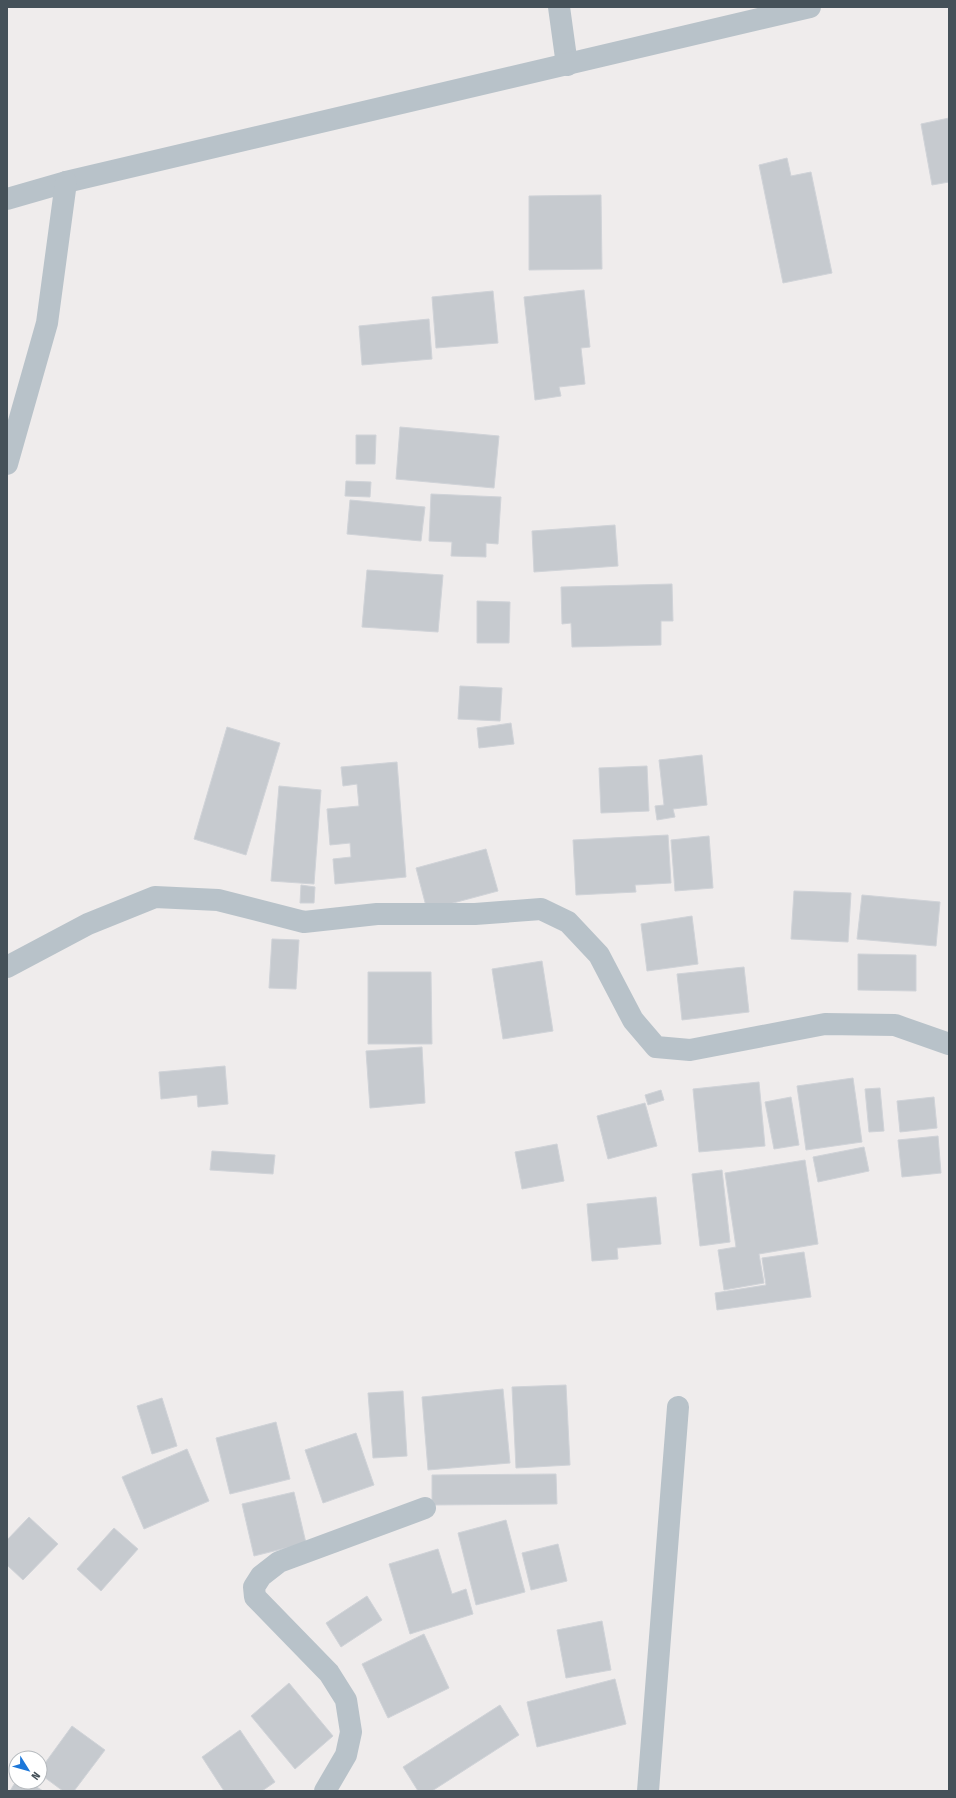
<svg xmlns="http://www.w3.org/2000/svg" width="956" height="1798" font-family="'Fira Sans Condensed',sans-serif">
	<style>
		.building { fill: #c6cacf; stroke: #d0d3d8 }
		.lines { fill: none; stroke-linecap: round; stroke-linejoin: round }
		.minor { stroke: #b8c2c9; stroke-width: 22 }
	</style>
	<rect width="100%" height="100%" fill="#efecec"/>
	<g class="building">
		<polygon points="949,118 949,182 932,185 921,124"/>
		<polygon points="787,158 791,176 811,172 832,273 783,283 759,165"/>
		<polygon points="601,195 602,269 529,270 529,196"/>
		<polygon points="584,290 590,347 581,348 585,384 559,387 561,396 535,400 524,297"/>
		<polygon points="493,291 498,343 436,348 432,297"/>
		<polygon points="429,319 432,359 362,365 359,326"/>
		<polygon points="400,427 499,436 494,488 396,479"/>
		<polygon points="356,435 376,435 375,464 356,464"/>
		<polygon points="346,481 371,482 370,497 345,496"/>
		<polygon points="431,494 501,497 498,544 486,543 486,557 451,556 452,542 429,541"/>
		<polygon points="350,500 425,507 421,541 347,534"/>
		<polygon points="615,525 618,566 534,572 532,531"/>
		<polygon points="367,570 443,575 438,632 362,627"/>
		<polygon points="672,584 673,621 661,621 661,645 572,647 571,623 562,624 561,587"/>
		<polygon points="477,601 510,602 509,643 477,643"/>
		<polygon points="460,686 502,688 500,721 458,719"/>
		<polygon points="511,723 514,744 479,748 477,728"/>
		<polygon points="227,727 280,743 246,855 194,839"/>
		<polygon points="702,755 707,805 673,809 675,817 657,820 655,806 664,805 659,760"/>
		<polygon points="397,762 406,877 335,884 333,859 351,857 350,843 330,845 327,809 359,806 357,784 343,786 341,767"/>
		<polygon points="647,766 649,811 601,813 599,768"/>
		<polygon points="279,786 321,790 314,884 271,881"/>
		<polygon points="668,835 671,883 635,885 636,892 576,895 573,840"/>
		<polygon points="709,836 713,888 675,891 671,840"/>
		<polygon points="486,849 498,891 427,910 416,868"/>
		<polygon points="301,885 315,887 314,903 300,903"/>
		<polygon points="794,891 851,893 848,942 791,939"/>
		<polygon points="862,895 940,902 936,946 857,939"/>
		<polygon points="692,916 698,964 647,971 641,924"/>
		<polygon points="272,939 299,940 296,989 269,988"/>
		<polygon points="858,954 916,955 916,991 858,990"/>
		<polygon points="542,961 553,1031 503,1039 492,969"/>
		<polygon points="744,967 749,1012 682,1020 677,974"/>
		<polygon points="368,972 431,972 432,1044 368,1044"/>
		<polygon points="422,1047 425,1103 370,1108 366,1051"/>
		<polygon points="225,1066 228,1104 198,1107 197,1095 161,1099 159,1072"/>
		<polygon points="853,1078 862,1142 806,1150 797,1086"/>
		<polygon points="759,1082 765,1146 699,1152 693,1089"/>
		<polygon points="880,1088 884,1131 869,1132 865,1089"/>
		<polygon points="661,1090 664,1100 648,1105 645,1095"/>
		<polygon points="791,1097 799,1145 774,1149 765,1102"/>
		<polygon points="934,1097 937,1128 900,1132 897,1101"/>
		<polygon points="645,1103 657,1146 608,1159 597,1116"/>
		<polygon points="938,1136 941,1173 902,1177 898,1140"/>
		<polygon points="557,1144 564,1181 522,1189 515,1152"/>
		<polygon points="864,1147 869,1171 818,1182 813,1157"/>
		<polygon points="212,1151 275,1155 273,1174 210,1170"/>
		<polygon points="805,1160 818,1244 759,1254 764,1283 724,1290 718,1250 736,1247 725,1173"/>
		<polygon points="722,1170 730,1242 700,1246 692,1174"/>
		<polygon points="656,1197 661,1244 617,1248 618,1259 592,1261 587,1204"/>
		<polygon points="804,1252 811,1297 717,1310 715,1293 766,1285 762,1258"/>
		<polygon points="566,1385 570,1465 516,1468 512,1387"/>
		<polygon points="503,1389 510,1463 428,1470 422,1397"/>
		<polygon points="403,1391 407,1456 373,1458 368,1393"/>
		<polygon points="162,1398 177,1446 152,1454 137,1406"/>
		<polygon points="276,1422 290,1479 230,1494 216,1438"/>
		<polygon points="356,1433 374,1485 323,1503 305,1450"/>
		<polygon points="187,1449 209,1501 144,1529 122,1477"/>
		<polygon points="556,1474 557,1504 432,1505 432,1475"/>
		<polygon points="294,1492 306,1543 254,1556 242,1504"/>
		<polygon points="29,1517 58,1544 23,1580 7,1565 7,1540"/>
		<polygon points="506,1520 525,1592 476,1605 458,1533"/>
		<polygon points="114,1528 138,1549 101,1591 77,1569"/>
		<polygon points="558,1544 567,1581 531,1590 522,1553"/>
		<polygon points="438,1549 452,1594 466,1589 473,1614 410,1634 389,1564"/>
		<polygon points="367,1596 382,1620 341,1647 326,1623"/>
		<polygon points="602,1621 611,1670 566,1678 557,1630"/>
		<polygon points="424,1634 449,1688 388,1718 362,1664"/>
		<polygon points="615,1679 626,1724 537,1747 527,1702"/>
		<polygon points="289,1683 333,1736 295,1769 251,1716"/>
		<polygon points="500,1705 519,1735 432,1791 418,1791 403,1767"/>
		<polygon points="72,1726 105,1750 74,1791 63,1791 40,1774 40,1770"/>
		<polygon points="240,1730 275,1782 262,1791 224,1791 202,1757"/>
		<polygon points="16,1781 29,1782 43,1791 10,1791"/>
	</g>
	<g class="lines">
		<g class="minor">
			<polyline points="559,7 567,65"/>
			<polyline points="7,199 66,182 810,7"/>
			<polyline points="7,464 47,323 66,182"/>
			<polyline points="7,967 88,924 155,897 218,900 304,922 377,914 475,914 541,909 568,922 599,955 633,1020 656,1047 690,1050 825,1024 895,1025 949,1044"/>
			<polyline points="325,1791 346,1755 351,1732 346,1700 329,1673 255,1597 254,1587 261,1576 279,1562 425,1508"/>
			<polyline points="648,1791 678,1407"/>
		</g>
	</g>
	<rect width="956" height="1798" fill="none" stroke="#455159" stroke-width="16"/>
	<g transform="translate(28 1770) rotate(127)"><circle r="19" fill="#ffffff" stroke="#b5b9bd"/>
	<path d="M0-3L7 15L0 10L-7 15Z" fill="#1c77d9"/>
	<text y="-6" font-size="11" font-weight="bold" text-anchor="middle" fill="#455159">N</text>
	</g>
</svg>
